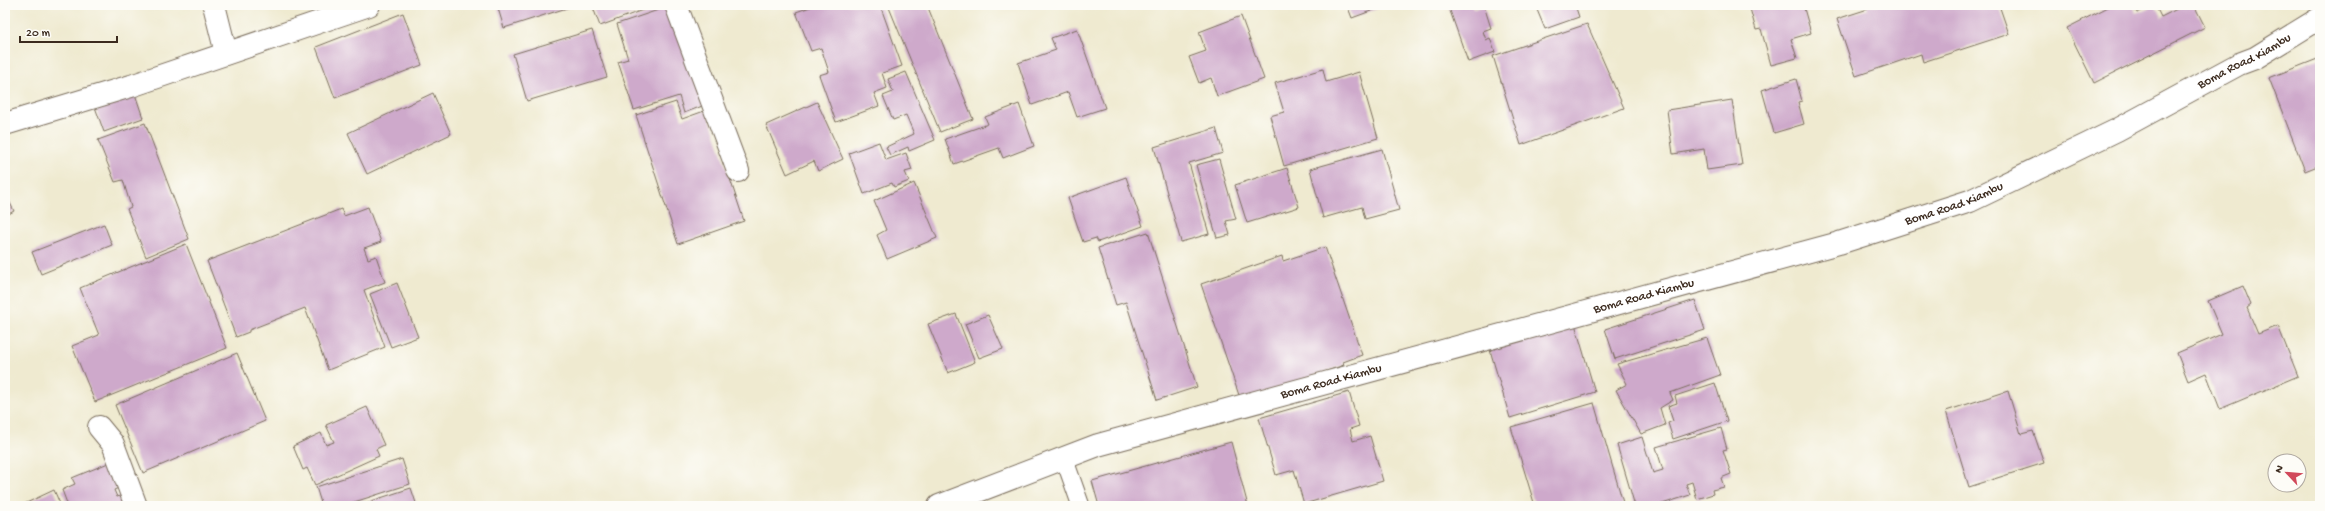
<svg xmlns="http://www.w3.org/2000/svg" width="2325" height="511" font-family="'Gochi Hand',sans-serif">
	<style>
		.building { fill: #cea9cb }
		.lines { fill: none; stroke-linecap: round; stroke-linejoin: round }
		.service-casing { stroke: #7a6d5c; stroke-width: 19 }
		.minor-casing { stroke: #7a6d5c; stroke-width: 24 }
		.service { stroke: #fff; stroke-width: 17 }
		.minor { stroke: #fff; stroke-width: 22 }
		.labels { text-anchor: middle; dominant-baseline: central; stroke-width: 3.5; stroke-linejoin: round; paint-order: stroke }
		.street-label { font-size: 13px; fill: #3b2a1e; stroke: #fdfcf7 }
	</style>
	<rect width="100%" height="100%" fill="#fdfcf7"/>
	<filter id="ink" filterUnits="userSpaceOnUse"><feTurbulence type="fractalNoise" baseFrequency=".025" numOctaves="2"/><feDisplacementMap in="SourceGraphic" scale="8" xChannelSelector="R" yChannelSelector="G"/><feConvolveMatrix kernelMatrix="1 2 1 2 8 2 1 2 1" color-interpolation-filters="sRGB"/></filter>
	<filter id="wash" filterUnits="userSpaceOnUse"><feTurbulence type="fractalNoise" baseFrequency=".012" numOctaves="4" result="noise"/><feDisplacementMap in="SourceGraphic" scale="16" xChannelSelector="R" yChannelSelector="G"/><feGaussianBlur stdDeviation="0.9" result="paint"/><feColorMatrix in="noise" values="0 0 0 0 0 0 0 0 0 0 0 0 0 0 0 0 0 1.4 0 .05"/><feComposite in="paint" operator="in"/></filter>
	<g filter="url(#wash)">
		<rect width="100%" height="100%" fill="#efead0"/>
		<g id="blocks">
			<g class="building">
				<polygon points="497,5 576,5 504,28"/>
				<polygon points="592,5 656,5 600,26"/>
				<polygon points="673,5 705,105 684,113 679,96 634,110 618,62 628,59 617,24"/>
				<polygon points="816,5 880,5 902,66 882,73 887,88 874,93 879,106 836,122 819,75 829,72 821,48 811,51 796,12"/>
				<polygon points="888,5 927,5 973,119 940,132"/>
				<polygon points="1347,5 1387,5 1352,18"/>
				<polygon points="1448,5 1472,5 1474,9 1484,6 1491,28 1483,31 1486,40 1490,38 1495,52 1468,62"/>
				<polygon points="1535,5 1575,5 1579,17 1545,29"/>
				<polygon points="1749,5 1803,5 1811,33 1791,39 1797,58 1771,65 1761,29 1756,30"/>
				<polygon points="1866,5 1999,5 2009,34 1923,62 1921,54 1856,76 1837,19 1868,9"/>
				<polygon points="2112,5 2132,5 2137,13 2155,5 2161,17 2185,5 2194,5 2205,27 2094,83 2067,28"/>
				<polygon points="403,13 422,65 335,98 316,47"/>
				<polygon points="1241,16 1264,79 1217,96 1211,78 1199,83 1189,57 1206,51 1199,32"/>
				<polygon points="1587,24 1624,108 1521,145 1493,56"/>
				<polygon points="1077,29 1105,108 1077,117 1068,92 1032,105 1018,63 1056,50 1051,38"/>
				<polygon points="592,30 607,77 527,101 513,54"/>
				<polygon points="2320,58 2320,165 2305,171 2269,78"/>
				<polygon points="1323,69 1326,82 1359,72 1378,138 1284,166 1270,116 1284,112 1275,83"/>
				<polygon points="906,72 935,140 909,151 908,147 890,155 886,147 914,134 906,115 893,120 883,96 893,92 888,79"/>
				<polygon points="1796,79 1802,101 1798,102 1804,124 1774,133 1762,90"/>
				<polygon points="433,93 451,134 367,174 348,133"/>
				<polygon points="135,94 143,118 104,132 95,107"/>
				<polygon points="1732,100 1742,165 1707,170 1704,149 1673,154 1667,110"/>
				<polygon points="676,102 682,119 707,110 744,221 678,244 636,115"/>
				<polygon points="817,102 843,159 818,171 814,161 787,174 766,125"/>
				<polygon points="1019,104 1034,146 1003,158 999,148 954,164 945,139 988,124 985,117"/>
				<polygon points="145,123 189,239 146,257 127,209 131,207 123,180 115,182 98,140"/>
				<polygon points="1216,128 1223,153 1189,163 1209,234 1181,242 1154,147"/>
				<polygon points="879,142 886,160 906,153 912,170 905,172 909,181 894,187 892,183 864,194 849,153"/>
				<polygon points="1382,149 1399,210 1365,219 1362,207 1323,218 1310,169"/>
				<polygon points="1219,159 1236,219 1226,221 1230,235 1217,238 1196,165"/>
				<polygon points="1287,168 1299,207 1247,223 1235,185"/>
				<polygon points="1126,177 1143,226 1098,242 1096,238 1083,242 1068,198"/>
				<polygon points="914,183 937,238 887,259 877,235 886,230 874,201"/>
				<polygon points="5,193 14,211 5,216"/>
				<polygon points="368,207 381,242 364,248 368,259 376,256 385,282 364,290 385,347 328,370 305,308 249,330 249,332 236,337 207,261 341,209 344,216"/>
				<polygon points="104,224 112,245 41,274 32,252"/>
				<polygon points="1148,232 1197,387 1157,400 1126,302 1116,305 1098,248"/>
				<polygon points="186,244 227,348 95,402 72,346 99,335 80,288"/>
				<polygon points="1325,247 1362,355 1343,362 1344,365 1241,401 1201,284 1282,256 1283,261"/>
				<polygon points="397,283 418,337 391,347 370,294"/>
				<polygon points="2243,286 2251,305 2247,308 2258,334 2278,326 2298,376 2220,409 2206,373 2188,381 2177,353 2222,334 2208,301"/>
				<polygon points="1695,300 1705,330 1615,359 1605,329"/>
				<polygon points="956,314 975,362 948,373 928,324"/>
				<polygon points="988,315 1003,349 979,358 965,324"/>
				<polygon points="1575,324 1595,392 1510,418 1490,350"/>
				<polygon points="1707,338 1720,375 1670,393 1673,400 1660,408 1665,425 1641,434 1616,390 1627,384 1617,364"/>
				<polygon points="237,353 265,421 143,473 115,405"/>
				<polygon points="1715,383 1727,421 1673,439 1668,423 1673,421 1668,406 1677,403 1675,396"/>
				<polygon points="2008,391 2021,434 2033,431 2044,463 1969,487 1946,411"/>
				<polygon points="1349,392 1359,426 1350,429 1353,441 1370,436 1383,481 1304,504 1294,470 1276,475 1259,418"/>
				<polygon points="1594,403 1624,506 1535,506 1511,427"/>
				<polygon points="367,407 384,445 376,449 379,456 315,485 307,468 303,470 293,446 321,433 326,445 334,442 326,425"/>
				<polygon points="1721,428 1727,449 1723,450 1731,474 1721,478 1724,487 1712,490 1713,494 1697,499 1692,482 1686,484 1690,495 1656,506 1635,506 1617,445 1642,437 1653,473 1663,470 1656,447"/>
				<polygon points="1231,442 1248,506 1099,506 1092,481"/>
				<polygon points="402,459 410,484 342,506 322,506 316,487"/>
				<polygon points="113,461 123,486 114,490 117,497 123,495 127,506 68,506 62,490 75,484 72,478"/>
				<polygon points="411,488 417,506 356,506"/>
				<polygon points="54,490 61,506 20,506"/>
			</g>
		</g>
	</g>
	<g filter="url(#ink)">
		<use href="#blocks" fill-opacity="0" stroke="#7a6d5c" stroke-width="1"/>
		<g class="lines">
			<defs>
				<polyline id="service" points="1064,458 1081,506"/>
				<g id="minor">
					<polyline points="214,5 226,53"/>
					<polyline points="676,5 738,171"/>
					<polyline points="5,124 131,86 369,5"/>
					<polyline points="99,427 113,444 136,506"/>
					<path id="s1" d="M939,506L1098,445L1839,243L1970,201L2117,130L2239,64L2255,58L2320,18"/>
				</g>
			</defs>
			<use href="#service" class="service-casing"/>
			<use href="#minor" class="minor-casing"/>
			<use href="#service" class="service"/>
			<use href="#minor" class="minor"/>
		</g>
	</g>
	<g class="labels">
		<g class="street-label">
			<text stroke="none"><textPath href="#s1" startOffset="1384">Boma Road Kiambu</textPath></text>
			<text stroke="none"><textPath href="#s1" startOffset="1060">Boma Road Kiambu</textPath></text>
			<text stroke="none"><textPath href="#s1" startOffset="736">Boma Road Kiambu</textPath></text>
			<text stroke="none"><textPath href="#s1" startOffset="412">Boma Road Kiambu</textPath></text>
		</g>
	</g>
	<rect width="2325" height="511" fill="none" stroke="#fdfcf7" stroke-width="20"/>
	<g transform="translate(2287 473) rotate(296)"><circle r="19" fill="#fdfcf7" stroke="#afa8a0"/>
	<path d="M0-3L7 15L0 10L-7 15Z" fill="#d1495b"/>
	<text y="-6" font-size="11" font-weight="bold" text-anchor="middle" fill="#3b2a1e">N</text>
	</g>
	<path d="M20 36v6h97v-6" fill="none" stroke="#3b2a1e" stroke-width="2"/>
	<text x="26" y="36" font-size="12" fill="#3b2a1e" stroke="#fdfcf7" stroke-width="3" paint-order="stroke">20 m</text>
</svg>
